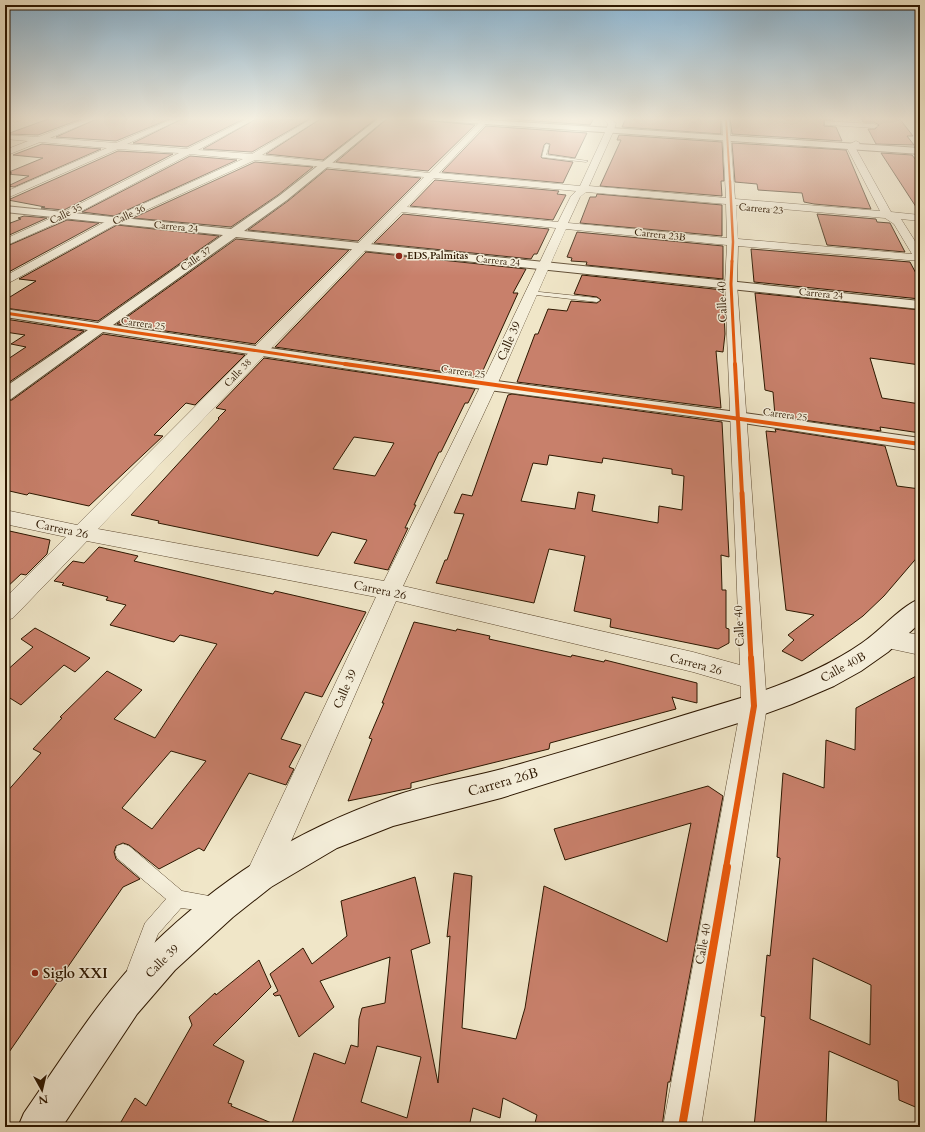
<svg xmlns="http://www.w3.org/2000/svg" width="925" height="1132" font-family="Cardo,serif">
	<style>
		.building { fill: #c8806b; stroke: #2d1700; fill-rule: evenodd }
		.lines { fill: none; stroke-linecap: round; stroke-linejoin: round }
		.service-casing { stroke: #5e4b32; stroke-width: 1 }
		.minor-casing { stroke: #5e4b32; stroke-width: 1 }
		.tertiary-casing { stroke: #5e4b32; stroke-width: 2 }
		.secondary-casing { stroke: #2d1700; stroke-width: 2 }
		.service { fill: #f5efdb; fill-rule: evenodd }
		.minor { fill: #f5efdb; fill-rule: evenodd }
		.tertiary { fill: #f5efdb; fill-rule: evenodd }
		.secondary { fill: #f5efdb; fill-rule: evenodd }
		.cycleway-far6-casing { stroke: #f5efdb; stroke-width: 3 }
		.cycleway-far5-casing { stroke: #f5efdb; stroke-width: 3.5 }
		.cycleway-far4-casing { stroke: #f5efdb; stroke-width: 4.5 }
		.cycleway-far3-casing { stroke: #f5efdb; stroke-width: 6 }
		.cycleway-far2-casing { stroke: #f5efdb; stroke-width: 8 }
		.cycleway-far1-casing { stroke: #f5efdb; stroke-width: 9 }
		.cycleway-casing { stroke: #f5efdb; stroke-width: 10 }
		.cycleway-far6 { stroke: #e8590c; stroke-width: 2 }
		.cycleway-far5 { stroke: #e8590c; stroke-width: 2.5 }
		.cycleway-far4 { stroke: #e8590c; stroke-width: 3 }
		.cycleway-far3 { stroke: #e8590c; stroke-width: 4 }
		.cycleway-far2 { stroke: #e8590c; stroke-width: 5 }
		.cycleway-far1 { stroke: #e8590c; stroke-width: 6 }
		.cycleway { stroke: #e8590c; stroke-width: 8 }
		.poi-dot { fill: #8f2418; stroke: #f5efdb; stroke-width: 1.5 }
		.labels { text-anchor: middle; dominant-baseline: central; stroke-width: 3; stroke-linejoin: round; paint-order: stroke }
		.far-street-label { font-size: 10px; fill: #2d1700; stroke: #f5efdb }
		.far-poi-label { font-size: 10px; font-weight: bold; fill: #2d1700; stroke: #f5efdb; text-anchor: start }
		.street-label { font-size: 12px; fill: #2d1700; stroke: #f5efdb }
		.near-street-label { font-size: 14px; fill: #2d1700; stroke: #f5efdb }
		.near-poi-label { font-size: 14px; font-weight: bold; fill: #2d1700; stroke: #f5efdb; text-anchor: start }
	</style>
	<rect width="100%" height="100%" fill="#f0e6c8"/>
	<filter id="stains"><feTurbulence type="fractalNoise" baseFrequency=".005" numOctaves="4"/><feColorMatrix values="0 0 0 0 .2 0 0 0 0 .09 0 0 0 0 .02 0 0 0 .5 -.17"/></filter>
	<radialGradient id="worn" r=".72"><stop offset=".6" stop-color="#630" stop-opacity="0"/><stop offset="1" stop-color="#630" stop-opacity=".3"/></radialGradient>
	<g class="building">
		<polygon points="51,118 84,118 38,135 7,134"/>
		<polygon points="99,118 172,118 116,141 56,137"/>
		<polygon points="184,118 246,118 187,147 133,143"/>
		<polygon points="258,118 291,119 311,118 252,152 203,149"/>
		<polygon points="322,118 377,118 323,160 266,154"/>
		<polygon points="388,118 424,120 475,125 428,171 336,162"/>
		<polygon points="492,118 594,118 590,125"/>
		<polygon points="626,118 721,118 721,134 622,127"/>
		<polygon points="730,118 832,118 833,120 824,120 824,126 836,127 842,141 732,134"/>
		<polygon points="861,118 899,118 913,136 907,136 914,145 876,144 868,129 875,129 879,125 874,122 863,122"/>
		<polygon points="486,126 587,133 575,158 548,154 550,144 546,143 544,145 541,157 542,158 573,162 563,183 442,172"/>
		<polygon points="619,135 722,142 724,181 721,181 722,196 600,186 621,140 617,140"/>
		<polygon points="732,143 846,150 871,209 814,204 804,202 802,193 758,190 757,184 735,182"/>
		<polygon points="42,144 101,149 14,187 8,186 29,176 7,174 12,173 9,172 43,158 13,155"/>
		<polygon points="118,151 173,154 64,210 41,208 45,207 8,200"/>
		<polygon points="881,153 912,155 920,165 920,213"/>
		<polygon points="190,156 237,160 114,216 82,212"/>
		<polygon points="255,162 313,167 278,195 231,227 133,218"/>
		<polygon points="327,169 421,178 358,241 248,230 288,201"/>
		<polygon points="435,180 559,191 557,194 566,195 553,220 410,206"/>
		<polygon points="597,194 722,205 722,236 580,223 590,197 596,197"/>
		<polygon points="403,214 549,229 537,254 534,254 531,259 374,243"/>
		<polygon points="817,214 876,219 877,222 890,223 905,252 827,245"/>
		<polygon points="24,216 47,218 5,237 5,225 21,219 18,218"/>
		<polygon points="67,220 99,223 5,274 5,247"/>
		<polygon points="117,225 219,236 98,321 5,308 5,300 36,281 19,279"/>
		<polygon points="577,232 723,246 723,279 586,265 587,262 571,261 572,258 567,257"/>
		<polygon points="236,239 349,250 255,344 117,324"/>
		<polygon points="751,249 910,262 920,281 920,299 754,282"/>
		<polygon points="366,252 526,269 513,293 518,293 480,377 275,347"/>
		<polygon points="582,275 723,290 725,334 723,352 716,351 721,408 517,382 535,334 538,334 548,309 567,311 571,301 597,303 601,300 597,297 574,294"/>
		<polygon points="755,293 920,310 920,365 870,358 882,398 920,404 920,433 880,427 881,431 775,416 773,392 765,390"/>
		<polygon points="5,319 84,331 5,385 5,361 26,347 11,344 25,335 5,332"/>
		<polygon points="103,334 245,355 195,405 186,403 154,435 163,436 89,506 29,493 27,495 5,490 5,401 12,400"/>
		<path d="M264,358L475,389L468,403H465L441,452H439L414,505H416L405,528H408L388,570L354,563L367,540L332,532L318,556L158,523L159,521L131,515L219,419L218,418L226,410L216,408ZM354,437L394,443L375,476L333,469Z"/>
		<path d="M512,394L722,422L729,557L721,555L722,590H726V628L729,629V643L718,649L610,627L611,619L574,611L585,556L549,549L534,603L436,583L445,560H447L464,514L454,513L462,494L472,496L508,395ZM549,455L602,463L603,458L672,469V474L684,476L682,510L659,506L658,523L592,511L595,495L578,492L575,509L521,501L533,463L547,465Z"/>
		<polygon points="775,429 885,446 897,486 920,489 920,554 884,596 863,616 802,661 782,651 794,640 788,635 814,615 786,610 766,431 776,432"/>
		<polygon points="5,530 50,540 47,554 26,575 21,574 5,589"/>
		<path d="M99,547L138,556L134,561L273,594L275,591L366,612L322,697L305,692L281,739L301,745L289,767L294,769L286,785L249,773L204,851L199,848L159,869L129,845L123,843L116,846L114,852L116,859L140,879L123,887L5,1058V794L41,753L33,749L62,718L60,717L107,671L142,690L114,719L155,738L217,644L180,635L174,642L110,625L126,605L106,600L108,597L62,585L64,583L54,581L73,561L84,563ZM171,751L206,761L152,829L122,808Z"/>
		<polygon points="414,622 456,631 457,629 490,636 489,639 571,657 572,655 604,662 605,660 697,683 697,703 672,697 676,709 550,743 549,749 411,783 411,788 348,801 372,739 369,738 384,703 382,703"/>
		<polygon points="35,628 90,658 75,672 64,665 21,705 5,695 5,672 33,647 21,639"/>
		<path d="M920,674V1109L899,1100L898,1081L829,1051L826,1127H754L765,1017L761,1016L767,955L770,956L780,858L777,857L783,773L824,788L826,740L855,750L856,708ZM813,958L871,985L870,1045L810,1019Z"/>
		<path d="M708,786L723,796L670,1082H668L662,1127H534L537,1115L503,1098L500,1118L473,1108L469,1127H291L314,1053L345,1064L351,1045L358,1047L359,1019L362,1008L385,1003L390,957L320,981L334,1007L299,1037L280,995L275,996L273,994L278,991L270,974L303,948L312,964L347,936L341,901L415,877L430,943L411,950L438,1083L450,936L447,937L454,873L472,876L462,1028L516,1039L525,1008L544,886L667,942L691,823L565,860L554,829ZM377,1046L421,1057L407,1118L361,1102Z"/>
		<polygon points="259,960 271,987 213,1045 244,1061 228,1103 232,1104 231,1106 281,1127 118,1127 135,1098 146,1106 192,1025 189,1017 215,993 216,995"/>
	</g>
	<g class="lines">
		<defs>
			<g id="service">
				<polygon points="20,118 21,120 15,122 13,121"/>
				<polygon points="547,144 549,145 546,155 588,161 586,162 542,157 545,145"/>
				<polygon points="530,291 597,298 600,300 597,302 528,294 528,292"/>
				<polygon points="123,844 129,846 182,891 220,898 222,904 220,910 214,912 181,908 158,934 142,976 136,979 130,976 127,970 145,923 166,899 117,858 115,852 117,846"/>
			</g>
			<g id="minor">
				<path d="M88,118H98L50,138L116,143L175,118H183L127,144L187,149L249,118H257L198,150L252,154L313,118H321L262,155L429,173L484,118H491L439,173L580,186L606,130L608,124L602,118H610L616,123L614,130L589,186L726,198L722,118H729L735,199L880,211L846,146L856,141L860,143L855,147L891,212L920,215V221L901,219L920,249V261L738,246L737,284L767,706L701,1127H663L741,706V686L693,672L396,601L271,887L260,891L249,887L245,876L376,597L87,541L13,618L5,621V598L66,537L5,524V510L77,525L424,177L255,160L120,222L5,285V276L112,218L243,159L190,154L70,217L5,246V239L62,213L179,153L118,149L5,199V192L107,148L40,142L5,156V150L28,141L5,139V135L38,137ZM434,178L576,191L571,196L558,222L407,207ZM586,192L726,204L727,238L568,223L580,197ZM736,205L885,218L894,224L912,254L738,239ZM402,212L556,228L481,385L384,581L98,529ZM566,229L727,245L725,284L740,665L693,652L403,586L497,385Z"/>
				<polygon points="825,121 874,124 878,126 874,128 828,125 825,125"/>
				<polygon points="886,629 920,635 920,655 878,646 874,639 878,632"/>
			</g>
			<g id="tertiary">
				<polygon points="379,118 387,118 287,200 244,231 920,301 920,309 236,237 113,325 489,380 737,412 920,438 920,450 737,422 489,390 103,332 11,399 5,400 5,387 88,330 5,317 5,309 98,323 223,235 5,212 5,206 231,229 279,196"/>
				<polygon points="423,118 457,118 920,148 920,154 427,120"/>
			</g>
			<path id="secondary" d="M920,599V623L888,652L861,671L834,686L792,704L754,718L501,798L393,826L337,848L271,887L233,917L175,970L137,1014L62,1127H18L24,1113C64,1056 101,994 151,946C223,876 297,830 391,797C427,784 465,779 502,769C586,746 670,719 754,694C792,681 829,666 862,643C880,631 902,605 920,599Z"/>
		</defs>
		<use href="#service" class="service-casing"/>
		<use href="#minor" class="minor-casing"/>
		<use href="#tertiary" class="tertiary-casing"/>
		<use href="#secondary" class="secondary-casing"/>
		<use href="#service" class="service"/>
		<use href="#minor" class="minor"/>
		<use href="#tertiary" class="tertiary"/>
		<use href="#secondary" class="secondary"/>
		<defs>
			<polyline id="cycleway-far6" points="726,118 730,182"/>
			<polyline id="cycleway-far5" points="730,181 733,242 732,262"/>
			<g id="cycleway-far4">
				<polyline points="732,261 731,284 735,365"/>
				<polyline points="5,313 352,365"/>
			</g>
			<g id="cycleway-far3">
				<polyline points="345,364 920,444"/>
				<polyline points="735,364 742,494"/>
			</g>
			<polyline id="cycleway-far2" points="742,493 751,659"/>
			<polyline id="cycleway-far1" points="726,868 754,706 751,658"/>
			<polyline id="cycleway" points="682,1127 727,867"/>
		</defs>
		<use href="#cycleway-far6" class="cycleway-far6-casing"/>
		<use href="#cycleway-far5" class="cycleway-far5-casing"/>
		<use href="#cycleway-far4" class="cycleway-far4-casing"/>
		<use href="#cycleway-far3" class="cycleway-far3-casing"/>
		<use href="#cycleway-far2" class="cycleway-far2-casing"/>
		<use href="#cycleway-far1" class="cycleway-far1-casing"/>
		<use href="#cycleway" class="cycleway-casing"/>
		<use href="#cycleway-far6" class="cycleway-far6"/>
		<use href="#cycleway-far5" class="cycleway-far5"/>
		<use href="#cycleway-far4" class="cycleway-far4"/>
		<use href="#cycleway-far3" class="cycleway-far3"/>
		<use href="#cycleway-far2" class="cycleway-far2"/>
		<use href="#cycleway-far1" class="cycleway-far1"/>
		<use href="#cycleway" class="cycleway"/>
	</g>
	<linearGradient id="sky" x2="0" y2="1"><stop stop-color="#8bb8d8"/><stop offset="0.43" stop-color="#f8f4e6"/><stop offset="1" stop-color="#f8f4e6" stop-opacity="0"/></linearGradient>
	<rect width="925" height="276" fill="url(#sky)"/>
	<g class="poi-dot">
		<circle cx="399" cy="256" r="4"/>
		<circle cx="35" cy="973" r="4"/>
	</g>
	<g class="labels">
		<g class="far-street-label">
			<text transform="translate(761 209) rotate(5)">Carrera 23</text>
			<text transform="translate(66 214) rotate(-26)">Calle 35</text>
			<text transform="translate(129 215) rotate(-25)">Calle 36</text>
			<text transform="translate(176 227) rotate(6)">Carrera 24</text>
			<text transform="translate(660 235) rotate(6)">Carrera 23B</text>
			<text transform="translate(196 259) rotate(-35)">Calle 37</text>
			<text transform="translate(498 261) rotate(6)">Carrera 24</text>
			<text transform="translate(821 294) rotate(6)">Carrera 24</text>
			<text transform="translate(143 324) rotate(8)">Carrera 25</text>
			<text transform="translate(463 372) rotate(8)">Carrera 25</text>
			<text transform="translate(238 373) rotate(-46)">Calle 38</text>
			<text transform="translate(785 415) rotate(8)">Carrera 25</text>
		</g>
		<g class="far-poi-label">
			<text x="407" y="256">EDS Palmitas</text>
		</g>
		<g class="street-label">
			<text transform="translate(722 302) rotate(-92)">Calle 40</text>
			<text transform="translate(509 341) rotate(-66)">Calle 39</text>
			<text transform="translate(62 529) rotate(12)">Carrera 26</text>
			<text transform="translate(380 590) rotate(12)">Carrera 26</text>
			<text transform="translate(739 626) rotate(-93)">Calle 40</text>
			<text transform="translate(696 664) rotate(15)">Carrera 26</text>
			<text transform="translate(843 667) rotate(-29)">Calle 40B</text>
			<text transform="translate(345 689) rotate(-66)">Calle 39</text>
			<text transform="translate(703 944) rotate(-80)">Calle 40</text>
			<text transform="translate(162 961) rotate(-45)">Calle 39</text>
		</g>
		<g class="near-street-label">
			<text transform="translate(503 782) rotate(-16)">Carrera 26B</text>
		</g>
		<g class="near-poi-label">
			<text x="43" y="973">Siglo XXI</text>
		</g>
	</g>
	<rect width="925" height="1132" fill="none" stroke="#f0e6c8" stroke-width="20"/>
	<rect x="6" y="6" width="913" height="1120" fill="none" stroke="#2d1700" stroke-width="2"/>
	<rect x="10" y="10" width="905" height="1112" fill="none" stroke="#2d1700"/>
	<g transform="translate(42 1090) rotate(172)" stroke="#f5efdb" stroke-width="3" paint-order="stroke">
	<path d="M0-3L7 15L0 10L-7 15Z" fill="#2d1700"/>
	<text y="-6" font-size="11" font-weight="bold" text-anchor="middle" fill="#2d1700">N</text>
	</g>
	<rect width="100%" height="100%" filter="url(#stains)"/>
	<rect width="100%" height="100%" fill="url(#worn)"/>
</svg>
